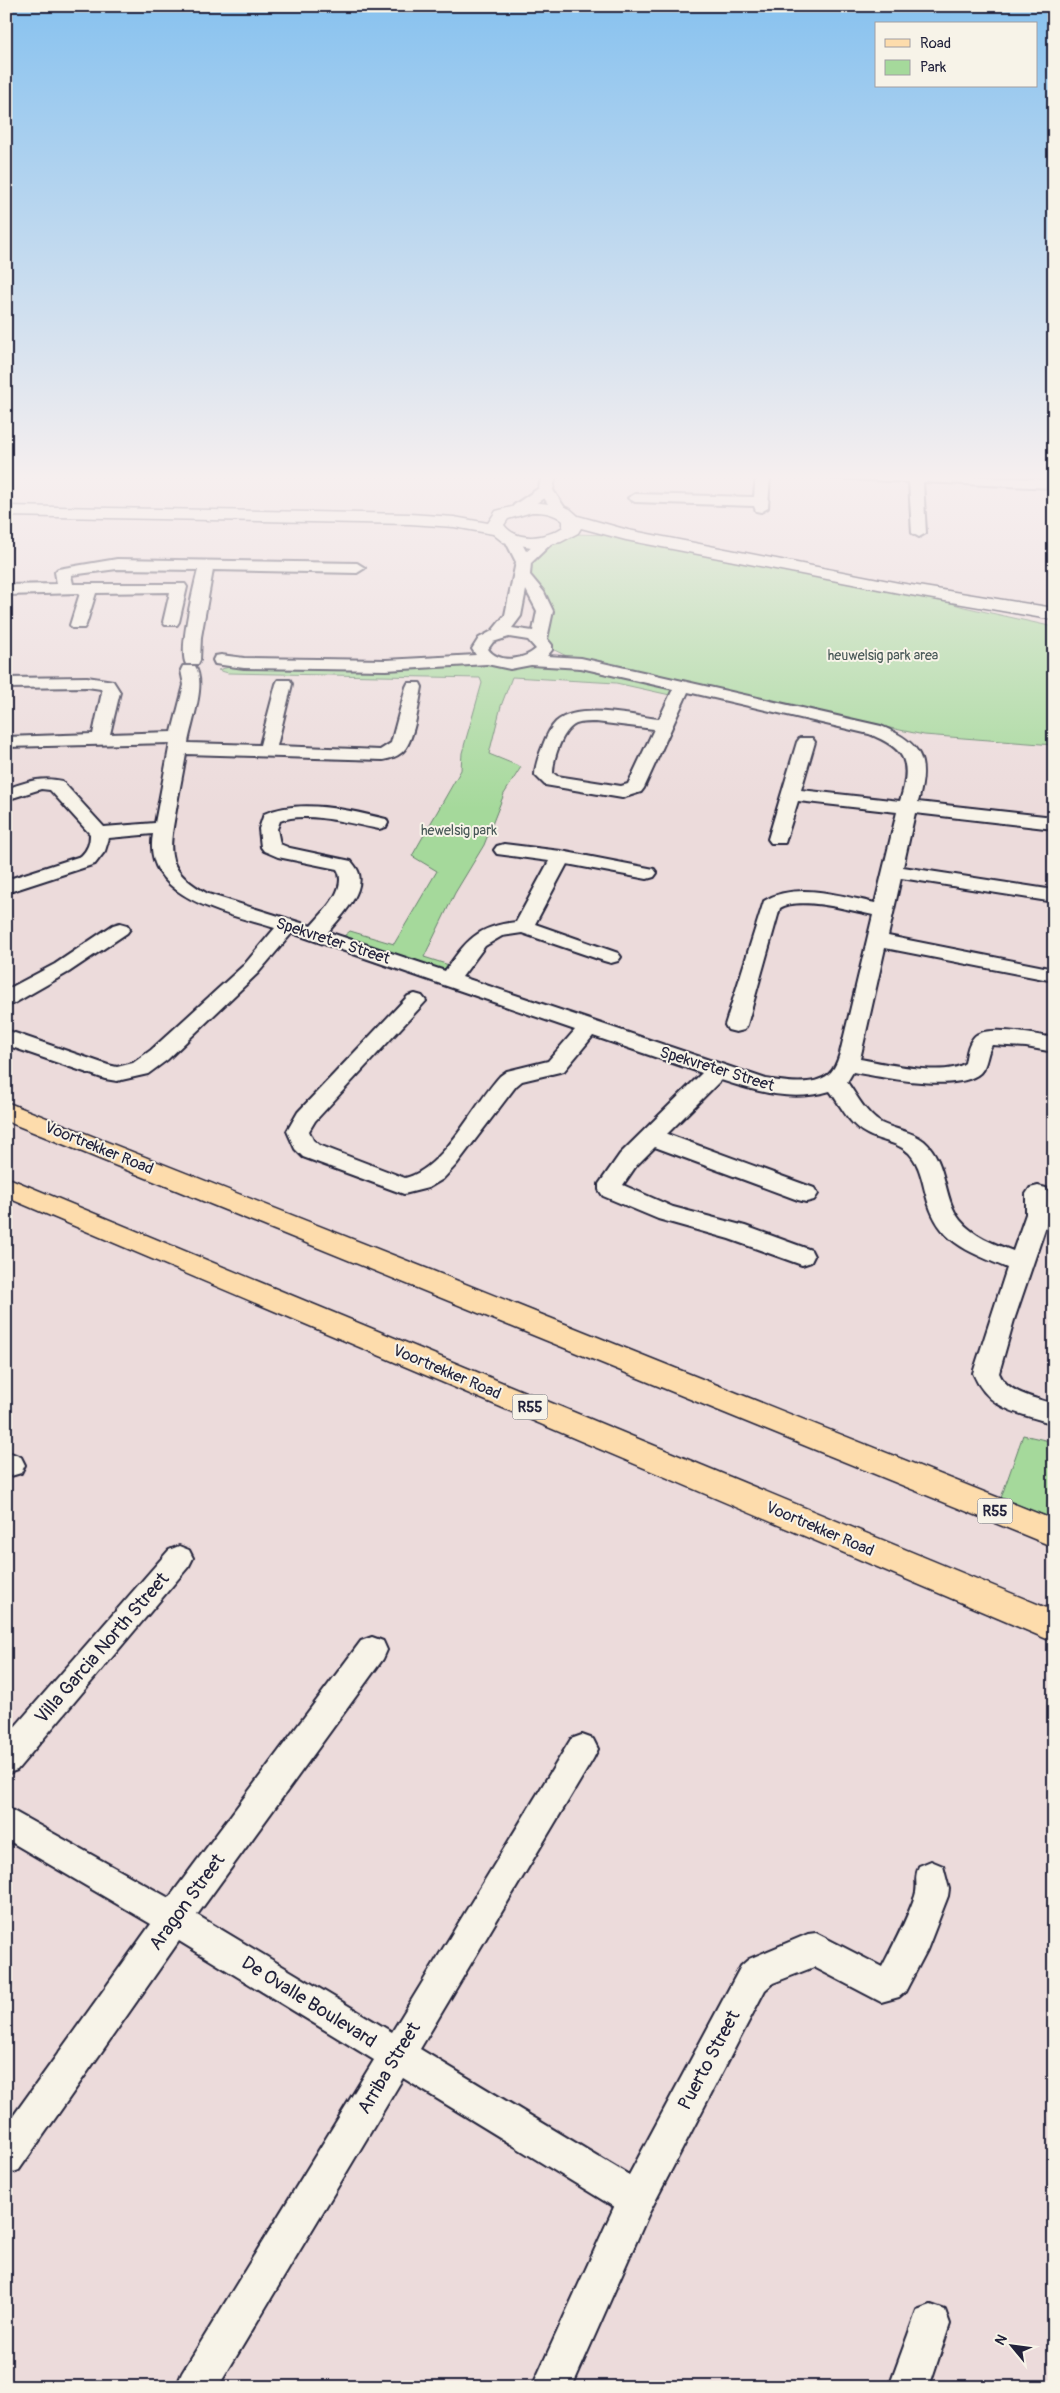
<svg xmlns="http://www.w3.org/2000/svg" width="1060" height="2393" font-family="Pangolin,sans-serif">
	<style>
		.green { fill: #a5d99b; stroke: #647e6b }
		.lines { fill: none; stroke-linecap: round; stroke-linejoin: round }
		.minor-casing { stroke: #22223b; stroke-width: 4 }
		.tertiary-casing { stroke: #22223b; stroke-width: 3 }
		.primary-casing { stroke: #22223b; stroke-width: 3 }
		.minor { fill: #f7f3e8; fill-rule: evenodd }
		.tertiary { fill: #f7f3e8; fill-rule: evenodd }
		.primary { fill: #fddcac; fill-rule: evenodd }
		.labels { text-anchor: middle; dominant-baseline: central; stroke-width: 4; stroke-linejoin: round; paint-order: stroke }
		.far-park-label { font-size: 14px; fill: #495958; stroke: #f7f3e8 }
		.shield { fill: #f7f3e8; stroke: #62616f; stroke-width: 1 }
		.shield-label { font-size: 15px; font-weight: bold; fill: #22223b }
		.street-label { font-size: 16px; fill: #22223b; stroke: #f7f3e8 }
		.near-street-label { font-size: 19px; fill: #22223b; stroke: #f7f3e8 }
	</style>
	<rect width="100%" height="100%" fill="#ecdbdb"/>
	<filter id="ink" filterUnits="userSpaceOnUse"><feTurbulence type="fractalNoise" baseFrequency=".02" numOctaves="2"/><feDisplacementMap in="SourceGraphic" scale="10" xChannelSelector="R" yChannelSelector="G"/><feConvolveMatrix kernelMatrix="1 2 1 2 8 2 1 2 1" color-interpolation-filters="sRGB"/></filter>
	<g filter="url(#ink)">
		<g class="green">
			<polygon points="571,534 613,535 905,589 964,607 1054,627 1054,745 924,735 683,685 679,697 616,683 512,677 501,706 489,754 521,767 504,794 484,845 455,893 424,957 449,965 437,975 337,942 350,931 394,944 437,871 412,856 461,770 462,753 482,683 480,678 228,673 218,670 244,663 581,663 544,645 545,614 524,562"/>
			<polygon points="1023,1435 1054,1442 1054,1519 1001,1498"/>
		</g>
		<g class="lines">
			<defs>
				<g id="minor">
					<polygon points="542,474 556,474 553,490 567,511 565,514 555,514 544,498 524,511 514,511 512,508 514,505 539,488"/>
					<polygon points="756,474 770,474 768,508 761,512 756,511 754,506 635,502 628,498 635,494 754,497"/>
					<polygon points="824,474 922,474 1054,480 1054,488 923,482 926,533 919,537 912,533 909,482 831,478"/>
					<path d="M512,533L517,535L526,551L541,538H551L554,541L531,563L530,575L544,592L553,611L547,639L552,645V650L547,656L581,658L881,726C922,743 930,760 918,802L1054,817V829L915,813L903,867L1054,890V902L901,878L888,936L1054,969V981L885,948L860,1059C883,1063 946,1078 965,1063C967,1054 967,1045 974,1037C986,1024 1037,1035 1054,1038V1052L1026,1047L992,1045C986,1054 988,1065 980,1073C958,1093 881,1077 853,1072L847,1082C857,1096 866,1114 881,1123C895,1130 912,1131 924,1141C948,1162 942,1197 960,1220C973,1236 994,1244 1013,1251L1026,1214V1194L1030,1188L1038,1186L1046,1188L1050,1194V1214L1014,1320L999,1373C1007,1393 1035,1398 1054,1404V1424C1019,1413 988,1410 973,1373L1007,1268C966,1250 938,1243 926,1195C922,1180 920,1165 909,1153C898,1142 880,1141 867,1134C850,1126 841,1106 830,1091C792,1102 758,1092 721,1080L667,1134L814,1188L818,1194L814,1200L806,1202L798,1200L655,1147L636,1166L623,1185L673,1207L745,1226L811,1250L814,1256L811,1262L802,1265L729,1239L658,1219L603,1196L599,1190V1184L620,1154L702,1073L593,1036L564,1071L522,1081L516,1086L456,1165L443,1179L428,1188L404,1194L303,1157L295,1149L287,1131L298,1112L408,996L415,994L422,996L426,1001L315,1121L309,1131L313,1140L319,1145L405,1178C444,1169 474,1104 500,1076L507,1071L548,1061L575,1030L292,933L258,973L167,1060L148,1074L117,1081L105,1079L6,1045V1030L108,1065L117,1067L133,1063L151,1050L244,965L275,928C231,914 141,899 153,834L109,838L105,851L95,864L6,893V880L81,856C88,849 90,843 90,834L50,790L41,789L6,800V789C26,782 41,776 62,781L104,827L155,823L170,743L6,747V737L93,734L102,692L101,689L87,687L6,688V678L87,677L113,681L120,692L110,734L172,732L184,685L181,670L183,666H195C207,684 191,723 188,743L260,745L276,684L278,680H290L292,684L277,746L380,750L391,743L406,687L408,683H420L422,687C419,702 414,745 401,753C396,757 389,759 383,760L186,754C183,773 179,791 176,810C168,854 165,870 208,894L311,926C322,913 349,888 337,869L278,857L264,851L261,847L259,829L264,814C300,798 349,810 386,819L388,823L386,827L379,829C353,824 304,810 280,821L277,829L280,844L290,848L351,861C354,865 358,869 359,874C364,894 340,918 328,932L445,971C466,941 477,926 516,922L549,861L497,854L494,850L497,846L504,844L561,851L654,869L657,873L654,877L647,879L567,864L535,924L618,953L621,957L618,961L611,963L604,961L522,933L502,936L485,946L462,977L766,1079C784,1082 814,1087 829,1074C835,1069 838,1060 840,1053L873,915C850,910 800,896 780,908L747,1025L744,1030L736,1032L728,1030L725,1025L764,901C796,881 841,896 875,903L897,812L798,801L785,843H771L768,839L797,742L800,738H812L815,742L801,790L900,801C912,763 907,749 869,734L688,692L644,788L641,792L622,798L545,785L535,775C535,765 539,755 543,745C546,737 550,728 556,722C578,702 632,716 659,719L673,689L581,668L531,665L510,669L487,664L386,670L244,668L215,664L213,660L215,656L221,655L244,658L386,660L476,655L472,649L479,638L492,631L505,615L516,562L504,538ZM526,590L537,611L533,631L512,628L521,616ZM509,637L528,640L536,649C524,660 499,664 488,649L493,642ZM596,722L654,729L628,784L621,786L557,776L553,773C553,759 562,730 576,724C582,722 590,722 596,722Z"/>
					<path d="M117,559L357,563L365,568L357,573L213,570L201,637L200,660L198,664H186C178,652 194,586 198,570L117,569L71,575L73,584H185L187,587L179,622L177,625H165L163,622L170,592L96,593L86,625L84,628H72L70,625L80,593L6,595V585L57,584L55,572L58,569Z"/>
					<polygon points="120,923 127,925 130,929 127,933 69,972 13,1004 6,1005 6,990 55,964 113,925"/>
					<polygon points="6,1451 21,1457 25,1465 21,1473 11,1476 6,1474"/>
					<polygon points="179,1546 189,1550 193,1558 189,1566 17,1770 6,1774 6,1737 169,1550"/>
					<path d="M372,1637L383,1641L387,1650L383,1659L197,1915L392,2032L571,1739L582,1735L593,1739L598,1749L593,1759L420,2049L629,2175L741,1966L749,1959L808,1934L816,1933L882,1967C894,1944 906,1921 915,1896C919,1884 913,1880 919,1866L931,1861L943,1866L949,1889L948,1896L927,1950L905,1992L899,1997L881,2002L814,1967L773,1983L765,1990L649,2213L572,2387H532L614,2207L403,2078L218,2387H176L182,2373L374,2060L179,1941L19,2170L6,2175V2126L151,1924L6,1839V1807L169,1898L361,1641Z"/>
					<polygon points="931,2305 945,2310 950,2324 929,2387 889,2387 917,2310"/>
				</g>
				<path id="tertiary" d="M531,502L559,505L570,509L578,516L628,530L899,583L1054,608V620L899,593L626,540L581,528L578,533L561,542L531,547L503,542L493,534L454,527L410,524L6,516V506L410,514L454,517L488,523L496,511ZM532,512C544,512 554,513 563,521V527C547,538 517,543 504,525L508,519Z"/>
				<g id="primary">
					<polygon points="6,1102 433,1271 1054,1520 1054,1547 6,1121"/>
					<polygon points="6,1177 1054,1611 1054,1642 6,1197"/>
				</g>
			</defs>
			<use href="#minor" class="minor-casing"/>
			<use href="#tertiary" class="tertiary-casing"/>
			<use href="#primary" class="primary-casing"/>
			<use href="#minor" class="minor"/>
			<use href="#tertiary" class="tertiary"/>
			<use href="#primary" class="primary"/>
		</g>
	</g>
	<linearGradient id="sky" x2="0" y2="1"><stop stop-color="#88c2ef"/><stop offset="0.59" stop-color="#f6efef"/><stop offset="1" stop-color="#f6efef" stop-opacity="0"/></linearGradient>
	<rect width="1060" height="809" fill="url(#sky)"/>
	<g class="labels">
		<g class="far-park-label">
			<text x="883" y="655">heuwelsig park area</text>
			<text x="459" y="830">hewelsig park</text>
		</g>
		<g class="shield">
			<rect x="512.5" y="1394.5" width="35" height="25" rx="4"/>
			<rect x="977.5" y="1498.5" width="35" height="25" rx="4"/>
		</g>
		<g class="shield-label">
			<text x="530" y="1407">R55</text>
			<text x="995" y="1511">R55</text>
		</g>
		<g class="street-label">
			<text transform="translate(333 941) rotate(18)">Spekvreter Street</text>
			<text transform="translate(717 1069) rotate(17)">Spekvreter Street</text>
			<text transform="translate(99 1148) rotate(22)">Voortrekker Road</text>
			<text transform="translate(447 1372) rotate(23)">Voortrekker Road</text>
			<text transform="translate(820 1529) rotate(23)">Voortrekker Road</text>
		</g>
		<g class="near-street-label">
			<text transform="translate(102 1648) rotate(-49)">Villa Garcia North Street</text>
			<text transform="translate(187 1902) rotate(-54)">Aragon Street</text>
			<text transform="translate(309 2002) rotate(32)">De Ovalle Boulevard</text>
			<text transform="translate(709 2060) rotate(-62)">Puerto Street</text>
			<text transform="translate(389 2068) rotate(-59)">Arriba Street</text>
		</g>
	</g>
	<rect width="1060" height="2393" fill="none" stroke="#f7f3e8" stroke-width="25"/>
	<rect x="12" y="12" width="1035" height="2368" fill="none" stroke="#22223b" stroke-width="2" filter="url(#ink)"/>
	<rect x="875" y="22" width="162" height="65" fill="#f7f3e8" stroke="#a29fa3"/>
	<rect x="885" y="39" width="25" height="8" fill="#fddcac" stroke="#a29fa3"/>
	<text x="920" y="48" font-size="15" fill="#22223b">Road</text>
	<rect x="885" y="60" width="25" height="15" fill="#a5d99b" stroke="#a29fa3"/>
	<text x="920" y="72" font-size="15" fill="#22223b">Park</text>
	<g transform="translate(1012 2346) rotate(299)" stroke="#f7f3e8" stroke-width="4" paint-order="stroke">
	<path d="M0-4L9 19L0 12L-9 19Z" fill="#22223b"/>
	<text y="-8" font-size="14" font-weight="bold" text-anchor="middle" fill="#22223b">N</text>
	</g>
</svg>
